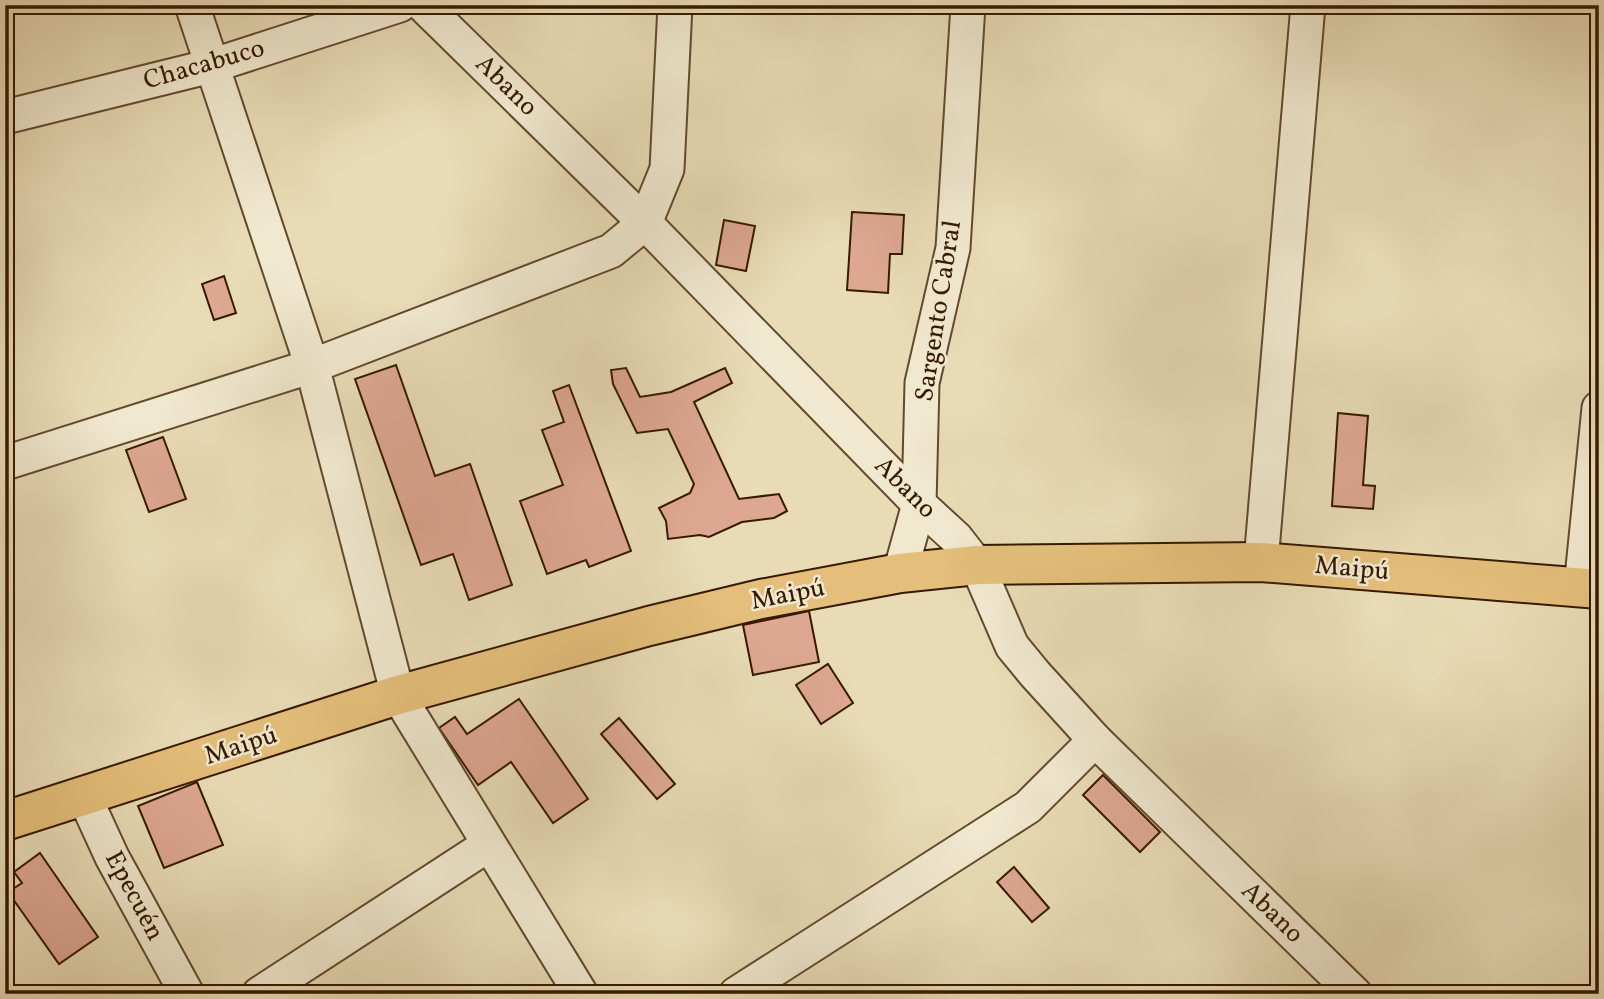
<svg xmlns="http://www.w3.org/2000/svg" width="1604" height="999" font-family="Vollkorn,serif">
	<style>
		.building { fill: #dda792; stroke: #361a00; stroke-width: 2 }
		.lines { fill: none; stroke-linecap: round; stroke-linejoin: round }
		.minor-casing { stroke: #624a2d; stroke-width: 37 }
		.major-casing { stroke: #361a00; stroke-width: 42 }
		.minor { stroke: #f0e8cf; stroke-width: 33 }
		.major { stroke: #e4be7a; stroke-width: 38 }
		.labels { text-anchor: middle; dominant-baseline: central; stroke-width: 5; stroke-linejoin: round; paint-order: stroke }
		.street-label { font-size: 26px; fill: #361a00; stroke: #f0e8cf }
	</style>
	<rect width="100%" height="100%" fill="#e8dbb5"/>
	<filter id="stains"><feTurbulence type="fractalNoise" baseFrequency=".00286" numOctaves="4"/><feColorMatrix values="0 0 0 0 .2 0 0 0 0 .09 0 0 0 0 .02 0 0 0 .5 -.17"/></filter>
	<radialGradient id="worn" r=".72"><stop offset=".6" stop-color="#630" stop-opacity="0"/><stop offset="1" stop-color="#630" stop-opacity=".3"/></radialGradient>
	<g class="building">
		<polygon points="852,212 904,215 902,254 890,254 888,293 847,290"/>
		<polygon points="724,220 755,226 746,271 716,265"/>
		<polygon points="224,276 236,313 214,320 202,284"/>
		<polygon points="396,365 435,476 470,464 512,585 469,600 453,554 421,565 355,379"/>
		<polygon points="626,368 640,397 671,392 725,368 732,383 694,402 739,499 779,494 787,511 774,518 742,522 709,537 700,535 668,539 666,521 659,508 690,493 694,484 668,429 637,433 613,384 611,370"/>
		<polygon points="569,385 631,551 589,567 586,560 547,574 520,501 563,485 542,430 564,422 553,391"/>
		<polygon points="1338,413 1368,416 1363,485 1375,486 1373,509 1332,506"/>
		<polygon points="163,437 186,499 149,512 126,450"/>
		<polygon points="809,611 819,662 753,675 743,625"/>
		<polygon points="828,664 853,703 821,724 796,685"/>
		<polygon points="519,699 588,799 553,823 511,762 478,785 439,728 455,717 467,734"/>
		<polygon points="619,718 675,784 657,799 601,734"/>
		<polygon points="1103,775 1160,832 1140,852 1083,795"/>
		<polygon points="197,782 223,845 164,868 138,806"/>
		<polygon points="40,853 98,937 59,964 8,892 22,883 14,872"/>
		<polygon points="1014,867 1049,908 1032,922 997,882"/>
	</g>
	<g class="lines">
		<defs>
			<g id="minor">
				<polyline points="192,5 312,366 398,695 581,994"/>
				<polyline points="423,5 645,223 919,504 956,538 977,565 1012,646 1035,674 1095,740 1355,994"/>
				<polyline points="5,117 211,66 400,5"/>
				<polyline points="5,463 312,366 611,251 645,223 667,169 675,5"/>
				<polyline points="1261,562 1308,5"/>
				<polyline points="900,573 919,504 922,383 953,248 968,5"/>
				<polyline points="1581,588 1599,408"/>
				<polyline points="84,796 112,857 187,994"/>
				<polyline points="259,994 488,845"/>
				<polyline points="736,994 1028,807 1095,740"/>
			</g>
			<polyline id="major" points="5,821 398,695 649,626 761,599 900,573 977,565 1261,562 1599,589"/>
		</defs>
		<use href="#minor" class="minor-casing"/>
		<use href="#major" class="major-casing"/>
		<use href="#minor" class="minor"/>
		<use href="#major" class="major"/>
	</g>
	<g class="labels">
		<g class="street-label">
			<text transform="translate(204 65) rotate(-16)">Chacabuco</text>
			<text transform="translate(506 86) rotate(44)">Abano</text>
			<text transform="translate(939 311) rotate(-81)">Sargento Cabral</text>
			<text transform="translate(905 488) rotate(45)">Abano</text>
			<text transform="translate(1352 569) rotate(5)">Maipú</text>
			<text transform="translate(788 595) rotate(-11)">Maipú</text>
			<text transform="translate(241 746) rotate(-18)">Maipú</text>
			<text transform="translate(134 896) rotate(62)">Epecuén</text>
			<text transform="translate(1272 913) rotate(44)">Abano</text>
		</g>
	</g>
	<rect width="1604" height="999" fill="none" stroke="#e8dbb5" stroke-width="28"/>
	<rect x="7" y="7" width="1590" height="985" fill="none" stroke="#361a00" stroke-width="3.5"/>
	<rect x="14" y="14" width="1576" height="971" fill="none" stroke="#361a00" stroke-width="2"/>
	<rect width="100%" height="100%" filter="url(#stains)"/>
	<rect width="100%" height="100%" fill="url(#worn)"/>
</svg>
